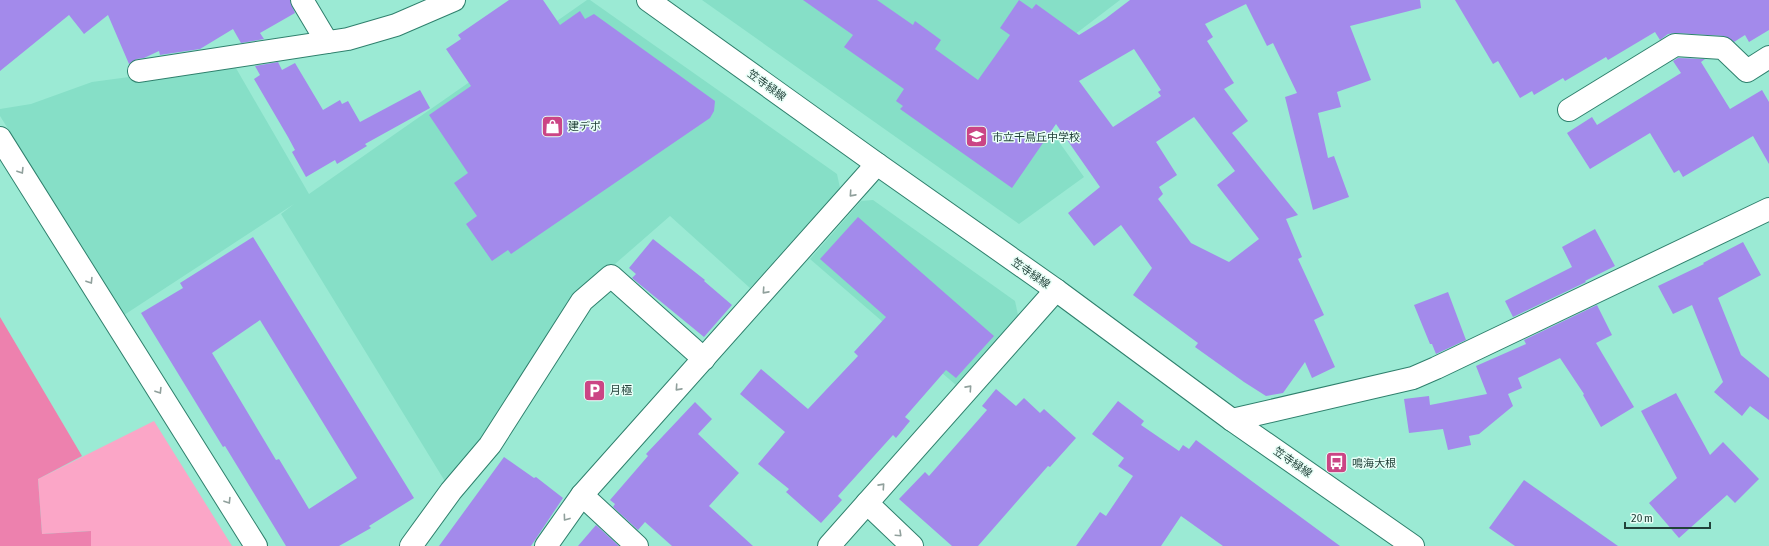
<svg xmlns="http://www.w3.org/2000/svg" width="1769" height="546" font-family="'Asap Condensed','Noto Sans JP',sans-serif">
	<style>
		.built { fill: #86dfc7 }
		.green { fill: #fba6c7 }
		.forest { fill: #ed81ae }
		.building { fill: #a38aeb; fill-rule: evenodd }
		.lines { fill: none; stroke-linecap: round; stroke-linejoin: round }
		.minor-casing { stroke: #2f806d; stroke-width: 24 }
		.tertiary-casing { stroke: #2f806d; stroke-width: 24 }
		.minor { stroke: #fff; stroke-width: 22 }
		.tertiary { stroke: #fff; stroke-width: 22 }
		.oneway { stroke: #90a09c }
		.labels { text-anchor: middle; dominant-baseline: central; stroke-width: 3; stroke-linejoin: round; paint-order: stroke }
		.street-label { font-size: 11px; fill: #22423a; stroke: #e8fef7 }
		.poi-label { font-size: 11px; fill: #22423a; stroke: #e8fef7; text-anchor: start }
	</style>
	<rect width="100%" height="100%" fill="#9bead4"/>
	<g class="built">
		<polygon points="587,0 590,0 837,174 840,188 750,288 670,216 576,298 487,442 446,483 281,214 294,204 124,315 0,116 0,109 31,104 92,82 233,63 309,194"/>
		<polygon points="702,0 1120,0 1053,51 1027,97 1084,177 1019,224"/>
		<polygon points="873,200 1015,301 1018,315 956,385 810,259 861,201"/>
	</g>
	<polygon class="green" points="154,421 232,546 91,546 91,531 42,534 38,479"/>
	<polygon class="forest" points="0,317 82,456 38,479 42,534 91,531 91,546 0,546"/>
	<g class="building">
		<polygon points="0,0 290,0 295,13 260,33 264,39 241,43 233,29 200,49 160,55 159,51 144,58 137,59 129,64 108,15 84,34 69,15 0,71"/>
		<polygon points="509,0 543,0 560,25 580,11 585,19 594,14 715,101 714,111 710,118 511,254 508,250 492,261 466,224 477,216 454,183 468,173 429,115 471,86 446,49 461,39 458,35"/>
		<path d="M803,0H877L913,25L915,21L941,40L935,49L978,80L1010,35L1000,28L1019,0L1032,9L1036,4L1079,35L1105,19L1130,0H1420L1421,8L1350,26L1371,80L1337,92L1341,107L1318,113L1328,158L1334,156L1349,197L1313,210L1285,97L1297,93L1273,43L1267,46L1246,4L1205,24L1213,37L1207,41L1234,83L1224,89L1248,121L1232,133L1298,215L1286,219L1302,257L1298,259L1324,315L1314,320L1335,367L1312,378L1305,362L1283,393L1266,396L1244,382L1195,347L1198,343L1133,295L1152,268L1121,225L1094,246L1068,213L1100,187L1056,124L1012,188L900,109L903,106L896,101L904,89L844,47L853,35ZM1134,49L1161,90L1158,92L1161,96L1113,127L1079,81ZM1194,117L1235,171L1217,185L1259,239L1229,262L1191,243L1158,199L1163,194L1159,187L1177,175L1156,142Z"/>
		<polygon points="1455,0 1769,0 1769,30 1749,42 1745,35 1734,42 1724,36 1676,33 1668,34 1660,40 1655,32 1608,60 1606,57 1565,81 1563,78 1534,95 1532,91 1520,98 1498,61 1493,64"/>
		<polygon points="1678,58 1705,59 1701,62 1730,109 1762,90 1769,102 1769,164 1753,136 1683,177 1679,170 1674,173 1650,133 1590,169 1567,133 1592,117 1597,125 1681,73 1673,61"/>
		<polygon points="278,62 282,70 295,63 323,110 340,100 342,104 348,101 360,122 420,90 430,108 365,144 367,146 337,164 335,160 306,177 292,152 295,150 288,137 254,79 260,75 255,66"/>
		<polygon points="858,217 994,336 956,378 946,370 905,417 910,421 896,438 893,435 838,496 842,500 821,523 786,492 789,489 758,464 785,432 740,394 761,369 808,409 858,356 854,352 886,317 820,259"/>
		<polygon points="1595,229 1615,266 1585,281 1586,282 1513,317 1505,301 1572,267 1562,247"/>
		<path d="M253,237L414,498L369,526L371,528L339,546H286L225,446L223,447L141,313L183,288L180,283ZM260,320L357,478L309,509L279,459L276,460L212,353Z"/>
		<polygon points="653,239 705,280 704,281 732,305 704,337 632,278 636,274 629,268"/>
		<polygon points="1743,242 1761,275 1718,298 1741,355 1769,378 1769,420 1750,406 1742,416 1714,392 1723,382 1692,305 1673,314 1658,286 1704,264 1703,263"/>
		<polygon points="1448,292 1466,340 1436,354 1432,344 1430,344 1414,305"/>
		<polygon points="1597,305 1612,335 1596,343 1634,407 1601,427 1583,395 1584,394 1560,358 1518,378 1522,388 1508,394 1513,406 1479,434 1469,436 1471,445 1448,450 1443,429 1409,433 1404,399 1429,396 1430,405 1487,394 1476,366 1526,344 1524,340"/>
		<polygon points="996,389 1016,406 1024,398 1040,413 1044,409 1076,438 1050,467 1048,466 978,546 952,546 899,499 925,472 929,476 987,410 982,406"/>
		<polygon points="1676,393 1710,455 1723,442 1759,479 1735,503 1727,495 1679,538 1649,503 1677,478 1641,411"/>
		<polygon points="1118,401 1144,421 1141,425 1179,451 1183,445 1189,449 1196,440 1340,546 1223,546 1181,516 1161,546 1076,546 1100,512 1106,516 1133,476 1118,466 1124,458 1092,434"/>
		<polygon points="695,402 712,419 698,434 739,473 709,506 753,546 672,546 645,522 638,530 613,507 615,504 610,500 648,456 646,454"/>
		<polygon points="504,457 534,478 536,477 563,498 531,546 439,546"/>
		<polygon points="1524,480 1618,546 1515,546 1489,528"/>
		<polygon points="596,525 619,546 578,546"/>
	</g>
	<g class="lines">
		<defs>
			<g id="minor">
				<polyline points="302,0 327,42"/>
				<polyline points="139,71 348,39 396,25 454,0"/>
				<polyline points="1569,110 1675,45 1723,48 1747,71 1769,57"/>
				<polyline points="0,138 256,546"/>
				<polyline points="1232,420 1413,378 1436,368 1769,209"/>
				<polyline points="582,495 637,546"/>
				<polyline points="867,503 912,546"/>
				<polyline points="411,546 451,491 490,445 582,301 611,276 704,359"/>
				<polyline points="546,546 582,495 877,164"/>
				<polyline points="829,546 1056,290"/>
			</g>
			<polyline id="tertiary" points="648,0 877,164 1056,290 1232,420 1413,546"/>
		</defs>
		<use href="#minor" class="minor-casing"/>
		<use href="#tertiary" class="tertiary-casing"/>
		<use href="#minor" class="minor"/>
		<use href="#tertiary" class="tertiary"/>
	</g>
	<defs><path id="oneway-chevron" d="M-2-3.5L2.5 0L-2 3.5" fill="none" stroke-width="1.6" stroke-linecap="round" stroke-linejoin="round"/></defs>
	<g class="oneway">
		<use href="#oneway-chevron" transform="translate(21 171) rotate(58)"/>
		<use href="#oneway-chevron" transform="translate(852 194) rotate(132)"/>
		<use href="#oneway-chevron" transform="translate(90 281) rotate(58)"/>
		<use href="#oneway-chevron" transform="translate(765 291) rotate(132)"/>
		<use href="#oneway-chevron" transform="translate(678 388) rotate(132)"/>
		<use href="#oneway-chevron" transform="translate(969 388) rotate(-48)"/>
		<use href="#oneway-chevron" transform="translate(159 391) rotate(58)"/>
		<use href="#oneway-chevron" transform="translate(882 486) rotate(-48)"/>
		<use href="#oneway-chevron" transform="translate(228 501) rotate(58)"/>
		<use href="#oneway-chevron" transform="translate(566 518) rotate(126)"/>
		<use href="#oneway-chevron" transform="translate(899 534) rotate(43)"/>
	</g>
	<defs>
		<symbol id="shop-square" viewBox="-11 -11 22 22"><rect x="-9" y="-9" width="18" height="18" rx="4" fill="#cb4585" stroke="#e8fef7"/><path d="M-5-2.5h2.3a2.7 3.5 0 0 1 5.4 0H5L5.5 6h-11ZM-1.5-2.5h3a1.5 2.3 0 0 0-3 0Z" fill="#fff"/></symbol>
		<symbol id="school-square" viewBox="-11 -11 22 22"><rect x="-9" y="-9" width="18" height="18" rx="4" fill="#cb4585" stroke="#e8fef7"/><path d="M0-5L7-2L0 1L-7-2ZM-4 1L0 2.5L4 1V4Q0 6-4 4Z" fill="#fff"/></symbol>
		<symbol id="parking-square" viewBox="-11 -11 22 22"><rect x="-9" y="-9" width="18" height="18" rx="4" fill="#cb4585" stroke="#e8fef7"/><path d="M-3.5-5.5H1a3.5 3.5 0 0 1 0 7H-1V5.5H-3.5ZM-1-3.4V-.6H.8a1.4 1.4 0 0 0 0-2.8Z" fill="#fff"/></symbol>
		<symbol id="bus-square" viewBox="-11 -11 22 22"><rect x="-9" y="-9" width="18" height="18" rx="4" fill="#cb4585" stroke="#e8fef7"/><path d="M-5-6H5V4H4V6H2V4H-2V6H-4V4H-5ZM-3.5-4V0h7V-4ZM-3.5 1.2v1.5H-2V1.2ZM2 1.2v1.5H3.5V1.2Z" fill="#fff"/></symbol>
	</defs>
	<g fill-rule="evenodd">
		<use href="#shop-square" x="540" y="114" width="25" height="25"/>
		<use href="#school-square" x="964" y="124" width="25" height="25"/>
		<use href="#parking-square" x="582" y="378" width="25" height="25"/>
		<use href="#bus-square" x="1324" y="450" width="25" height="25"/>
	</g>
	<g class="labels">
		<g class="street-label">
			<text transform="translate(767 85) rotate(36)">笠寺緑線</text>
			<text transform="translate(1031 273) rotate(35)">笠寺緑線</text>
			<text transform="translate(1293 462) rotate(35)">笠寺緑線</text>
		</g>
		<g class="poi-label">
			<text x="568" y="126">建デポ</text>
			<text x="992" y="137">市立千鳥丘中学校</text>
			<text x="610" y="390">月極</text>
			<text x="1352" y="463">鳴海大根</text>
		</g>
	</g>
	<path d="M1625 522v6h85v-6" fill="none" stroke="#22423a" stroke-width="2"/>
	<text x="1631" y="522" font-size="12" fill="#22423a" stroke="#e8fef7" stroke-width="3" paint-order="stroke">20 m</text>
</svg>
